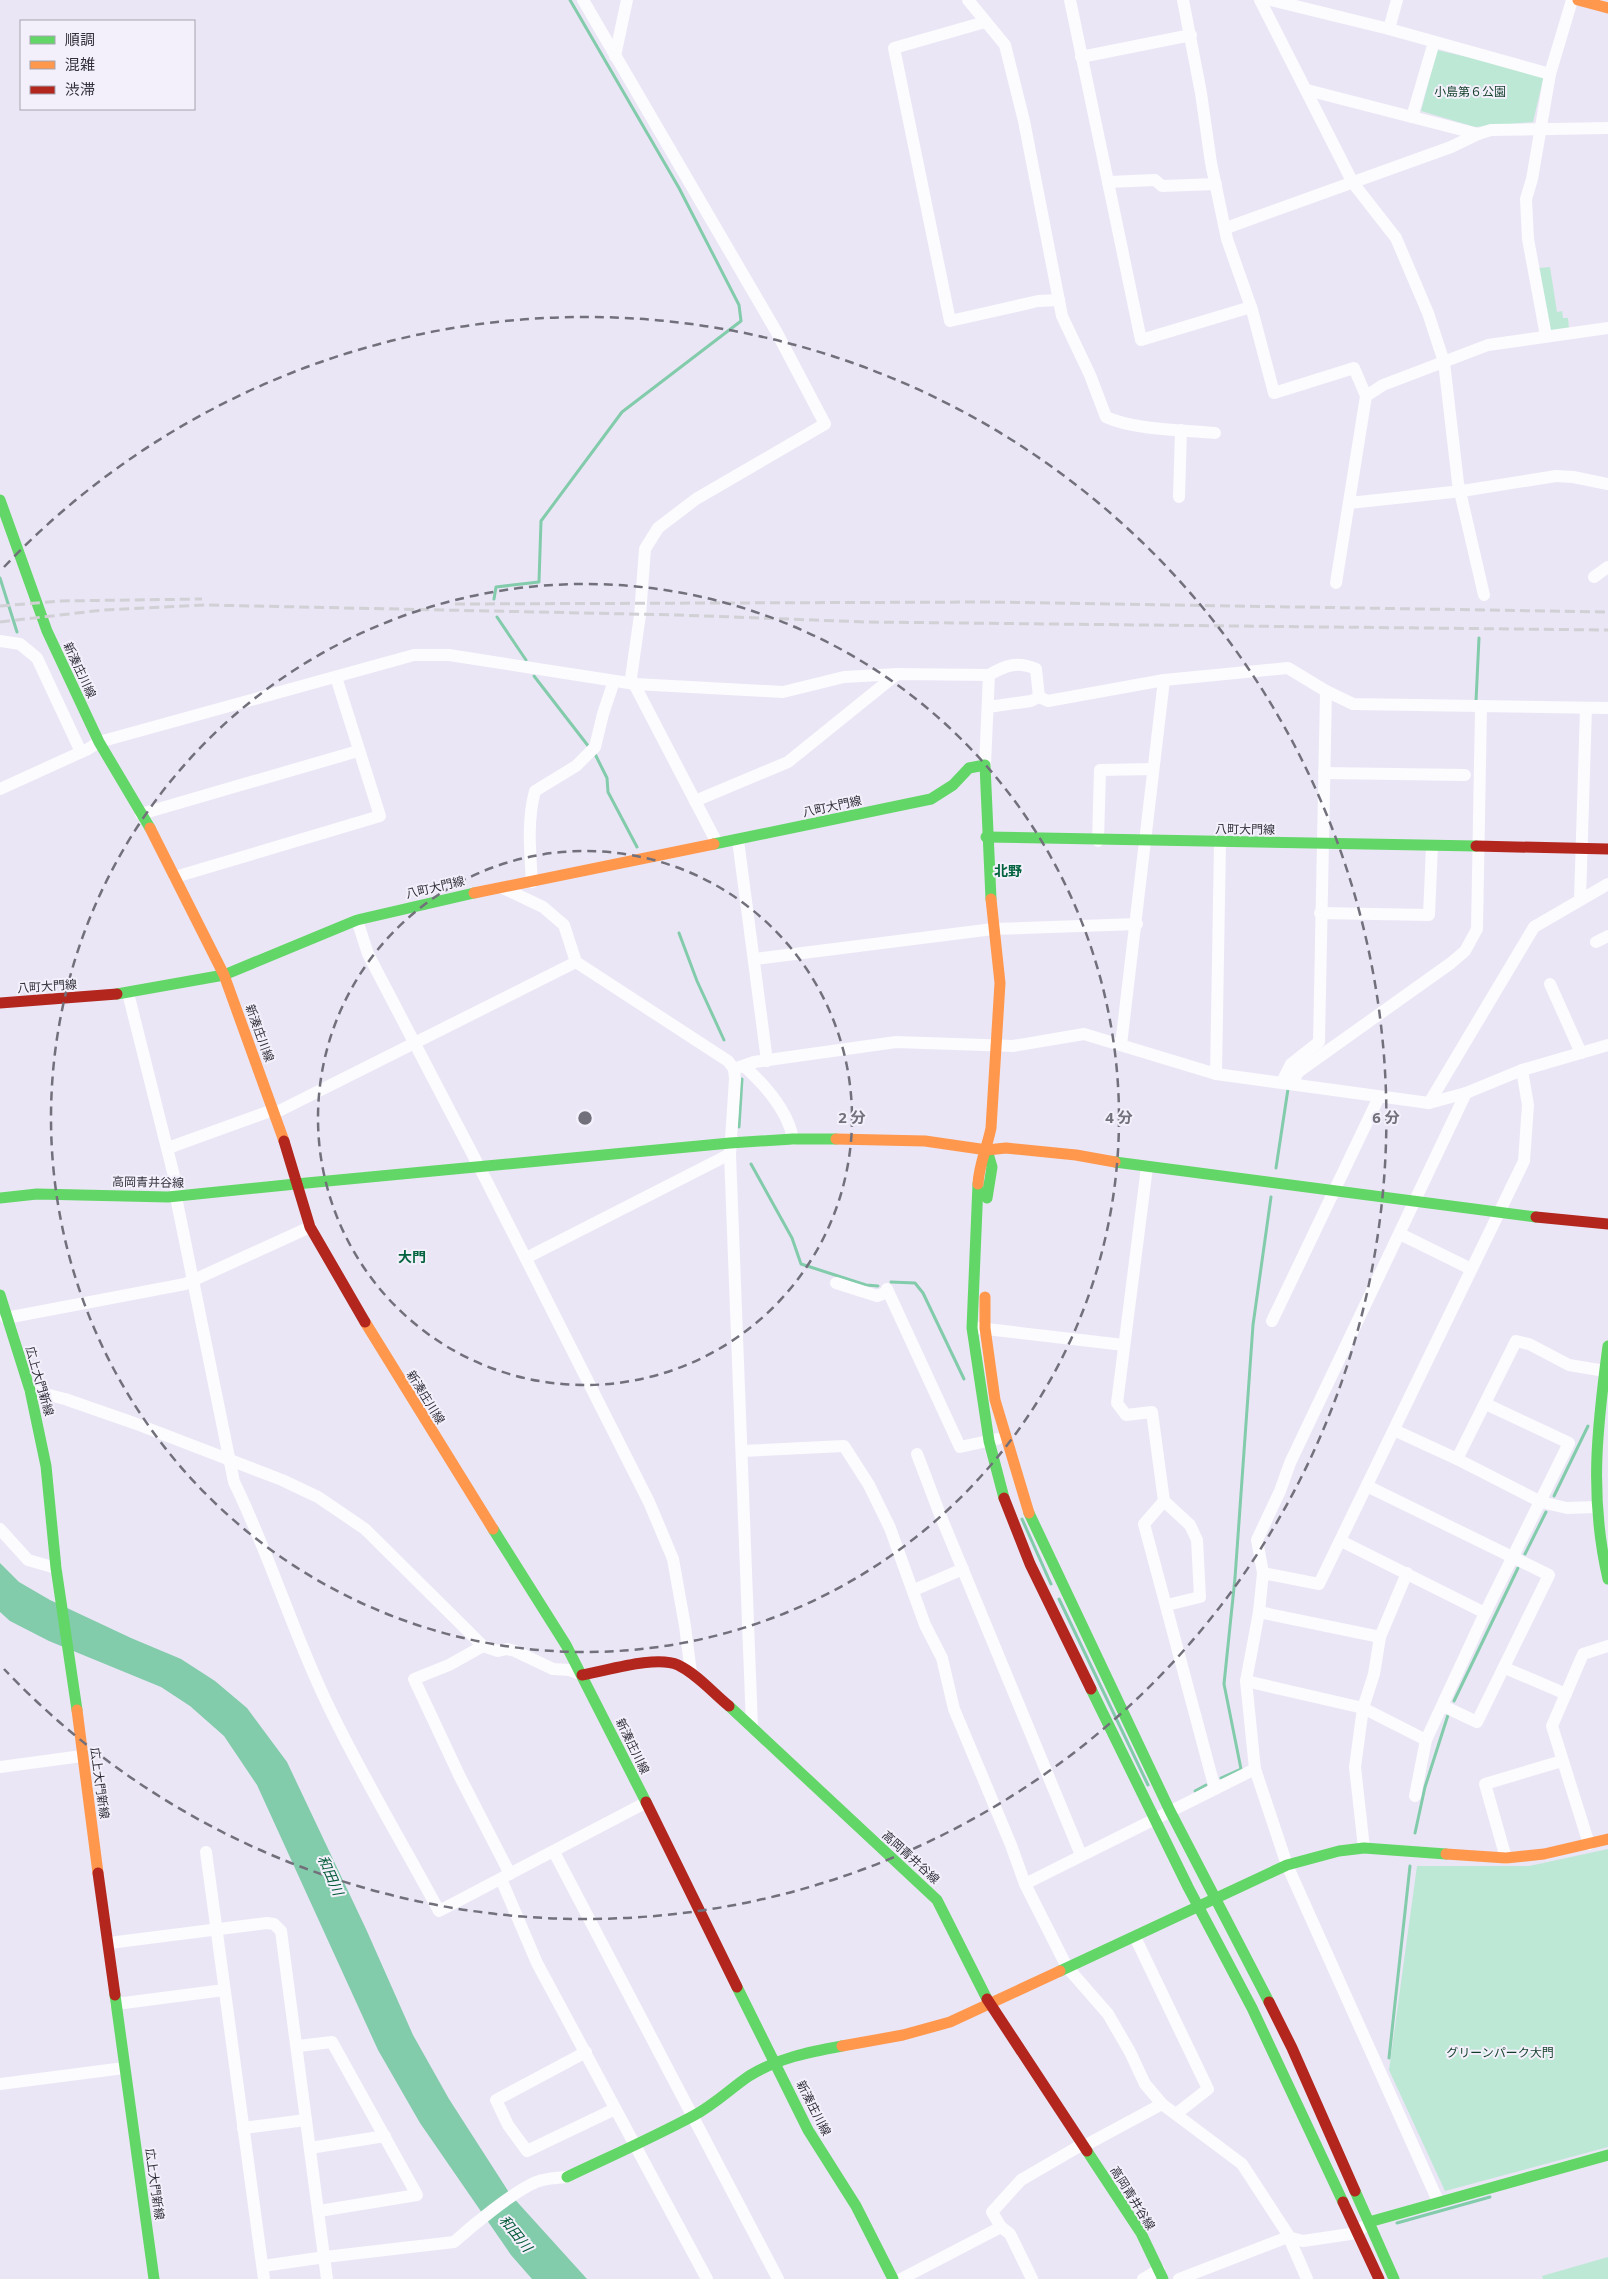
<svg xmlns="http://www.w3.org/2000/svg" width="1608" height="2279" font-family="'Noto Sans','Noto Sans JP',sans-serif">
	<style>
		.green { fill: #bee8d6 }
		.water { fill: #82cbab }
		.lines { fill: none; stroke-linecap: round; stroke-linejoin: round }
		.stream { stroke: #82cbab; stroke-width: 3 }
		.street { stroke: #fcfbfe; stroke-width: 12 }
		.fast { stroke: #63d668; stroke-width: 11 }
		.slow { stroke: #ff974d; stroke-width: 11 }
		.jam { stroke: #b3261e; stroke-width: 11 }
		.rail { stroke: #d1d0d5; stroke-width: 3; stroke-dasharray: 10 5; stroke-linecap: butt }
		.ring { fill: none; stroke: #72707b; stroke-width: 2.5; stroke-dasharray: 9 6 }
		.labels { text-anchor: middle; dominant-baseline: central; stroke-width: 4; stroke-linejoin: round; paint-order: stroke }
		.park-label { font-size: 12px; fill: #123f29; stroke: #f3f0fb }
		.street-label { font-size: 12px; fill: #32303a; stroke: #f3f0fb }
		.neighbourhood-label { font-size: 14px; font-weight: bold; fill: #03633e; stroke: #f3f0fb }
		.water-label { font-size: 14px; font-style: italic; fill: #065c39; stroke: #f3f0fb }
		.centre { fill: #72707b; stroke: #f3f0fb; stroke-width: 2.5 }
		.ring-label { font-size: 15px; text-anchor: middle; font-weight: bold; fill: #72707b; stroke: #f3f0fb; stroke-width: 4; stroke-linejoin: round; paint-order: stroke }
	</style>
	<rect width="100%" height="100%" fill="#eae6f5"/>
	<g class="green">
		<polygon points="1437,50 1544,75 1533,122 1475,127 1421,111"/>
		<polygon points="1550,267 1557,312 1562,311 1563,318 1568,318 1569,328 1549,331 1539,268"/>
		<polygon points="1608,1849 1608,2147 1445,2191 1389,2070 1417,1866 1529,1866"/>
		<polygon points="1608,2257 1608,2279 1543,2279 1542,2276"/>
	</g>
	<polygon class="water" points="0,1563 19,1582 50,1600 131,1638 181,1659 215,1681 247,1708 287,1762 366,1929 413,2035 449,2099 510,2194 587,2279 532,2279 511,2255 420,2123 378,2050 257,1785 224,1736 190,1706 161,1687 49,1641 10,1621 0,1612"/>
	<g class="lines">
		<g class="stream">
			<polyline points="0,578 17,632"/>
			<polyline points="494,599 496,587 539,582 541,521 622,412 741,321 739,305 679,188 570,0"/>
			<polyline points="497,617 526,660"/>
			<polyline points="534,676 589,747"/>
			<polyline points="1476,701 1479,638"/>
			<polyline points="595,754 607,778 608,792 637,847"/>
			<polyline points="679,933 697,981 724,1040"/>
			<polyline points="739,1127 742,1079"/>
			<polyline points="751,1164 792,1238 801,1264 866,1285 878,1286"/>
			<polyline points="1276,1168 1288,1089"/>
			<polyline points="891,1282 915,1283 923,1293 964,1379"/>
			<polyline points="1554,1496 1588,1426"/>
			<polyline points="1022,1519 1051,1584"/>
			<polyline points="1525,1554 1546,1512"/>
			<polyline points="1059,1599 1148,1785"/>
			<polyline points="1454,1701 1518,1568"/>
			<polyline points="1221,1778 1241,1769 1224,1684 1235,1578 1253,1325 1271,1197"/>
			<polyline points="1195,1791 1206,1785"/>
			<polyline points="1415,1833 1425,1787 1448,1715"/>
			<polyline points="1389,2058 1410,1866"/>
			<polyline points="1397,2223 1490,2197"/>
		</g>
		<g class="street">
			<polyline points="583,0 776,331 825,424 696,499 658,528 645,549 640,615 631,678 717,843"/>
			<path d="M968,0L1005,45L1024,121L1062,316L1090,375L1106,417C1134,430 1183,430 1215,433"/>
			<polyline points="1070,0 1141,340 1251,307"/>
			<polyline points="1183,0 1201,93 1211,163 1227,239 1252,310 1274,393 1354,368 1366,396 1336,583"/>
			<polyline points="1260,0 1353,183 1396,238 1428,313 1444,362 1458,483 1484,595"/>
			<polyline points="1271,0 1389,29 1550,74"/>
			<polyline points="985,22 894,48 950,321 1038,301 1059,300"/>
			<polyline points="1389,29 1397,0"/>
			<polyline points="615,56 627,0"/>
			<polyline points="1081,57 1191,35"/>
			<polyline points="1307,90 1478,134"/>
			<polyline points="1412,117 1434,42"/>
			<polyline points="1108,182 1155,180 1162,186 1216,184"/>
			<polyline points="1226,228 1451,147 1478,134 1491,130 1608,128"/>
			<polyline points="1546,336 1528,239 1526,199 1532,179 1550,74 1572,0"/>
			<polyline points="1366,396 1383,385 1488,345 1608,328"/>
			<polyline points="1179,497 1181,430"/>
			<polyline points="1349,503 1462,491 1556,476 1573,477 1608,484"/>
			<polyline points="1594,577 1608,567"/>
			<polyline points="0,641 20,644 37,658 81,752"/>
			<polyline points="988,707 1031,701 1039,697 1048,701 1164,680 1288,668 1326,691 1353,704 1608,708"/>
			<polyline points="985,765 989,675"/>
			<polyline points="1324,773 1465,775"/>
			<path d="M0,789L88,749L99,742L414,655H449L635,684L783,692L844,677L897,674L989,675C1006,665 1018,661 1036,669L1039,697"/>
			<polyline points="695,801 788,762 897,674"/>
			<polyline points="141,814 358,751"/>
			<polyline points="738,840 767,1061"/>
			<polyline points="1098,841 1100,770 1153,769"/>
			<polyline points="175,877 380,816 336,677"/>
			<path d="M532,882C530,852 527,820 535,791L576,766L595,747L603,714L614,681"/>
			<polyline points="503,888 543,907 564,925 576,962 728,1061 734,1069 735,1079 730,1154 752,1727"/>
			<polyline points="1580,900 1586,708"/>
			<polyline points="1320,913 1429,915 1432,846"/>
			<polyline points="357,920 368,954 485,1178 649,1502 673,1559 685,1626 691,1673"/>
			<polyline points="1596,942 1608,936"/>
			<polyline points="755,959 993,929 1137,924"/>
			<polyline points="1550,984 1581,1053"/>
			<path d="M128,993L176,1184V1197L234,1482C269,1553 292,1630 326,1701C360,1773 402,1842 439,1911L645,1803"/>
			<polyline points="1121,1045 1164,680"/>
			<path d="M744,1066C765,1085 788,1110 793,1139"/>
			<polyline points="734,1069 754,1062 896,1042 1013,1046 1084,1034 1216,1074 1429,1103 1466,1093 1522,1070 1608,1045"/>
			<polyline points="1216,1074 1220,843"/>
			<polyline points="1282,1082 1291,1064 1319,1042 1326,691"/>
			<polyline points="1296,1084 1295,1078 1298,1072 1451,963 1465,951 1477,929 1481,707"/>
			<polyline points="1429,1103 1534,927 1608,884"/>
			<polyline points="275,1113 576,962"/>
			<polyline points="168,1148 273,1110"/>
			<polyline points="1147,1167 1117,1403 1126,1415 1152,1412 1164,1501 1144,1524 1215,1789"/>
			<polyline points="1400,1234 1471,1269"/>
			<polyline points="526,1258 730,1154"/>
			<polyline points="836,1283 877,1296 888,1292"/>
			<polyline points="887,1289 960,1447 997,1439"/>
			<polyline points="6,1318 185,1284 310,1227"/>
			<polyline points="1272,1321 1379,1097"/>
			<polyline points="978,1328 1124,1345"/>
			<polyline points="30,1390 65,1399 134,1423 282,1480 318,1497 365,1529 483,1646 498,1651 507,1649 515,1651 553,1669 569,1670 582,1675"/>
			<polyline points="1394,1430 1457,1459 1541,1502 1567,1508 1595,1507"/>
			<polyline points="742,1451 844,1446 869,1485 890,1528 925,1625 942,1658 954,1709 1011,1845 1025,1884 1067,1967 1108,2014 1130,2052 1145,2084 1162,2104 1242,2164 1287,2233 1307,2279"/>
			<polyline points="917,1454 939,1512 1081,1855"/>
			<polyline points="1457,1459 1516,1341 1529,1344 1569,1365 1605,1371"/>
			<polyline points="1367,1486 1549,1575 1477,1722 1443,1706"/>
			<polyline points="1164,1501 1190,1525 1197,1540 1200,1597 1167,1605"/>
			<polyline points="0,1529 28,1560 56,1568"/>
			<polyline points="1341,1541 1485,1613"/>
			<polyline points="1263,1573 1319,1584 1524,1161 1528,1105 1522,1070"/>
			<polyline points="914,1590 963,1569"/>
			<polyline points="1259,1612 1380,1637"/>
			<polyline points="483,1646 449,1665 414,1679 460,1777 510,1874"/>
			<polyline points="1505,1668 1566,1694"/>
			<polyline points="1246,1681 1363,1708 1426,1740"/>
			<polyline points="0,1767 82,1756"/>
			<polyline points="1415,1796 1426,1740 1485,1613 1569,1443 1486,1404"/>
			<polyline points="1589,1844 1552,1726 1583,1654 1608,1646"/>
			<polyline points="1364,1848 1355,1767 1363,1708 1374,1674 1380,1637 1407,1573"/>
			<polyline points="206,1852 264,2279"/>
			<polyline points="554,1852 778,2279"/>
			<polyline points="1506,1858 1485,1784 1562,1761"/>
			<polyline points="501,1879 537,1963 707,2279"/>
			<polyline points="1025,1884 1255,1769"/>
			<polyline points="1135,1937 1208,2089 1176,2114"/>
			<polyline points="109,1943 267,1923 274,1924 281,1931 327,2279"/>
			<polyline points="116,2004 224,1990"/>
			<polyline points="298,2046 332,2042 417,2195 319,2211"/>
			<polyline points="586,2052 496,2100 508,2125 527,2151 615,2109"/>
			<polyline points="0,2084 124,2068"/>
			<polyline points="243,2128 306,2120"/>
			<polyline points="1084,2146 1162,2104"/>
			<polyline points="310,2148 385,2136"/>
			<polyline points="1438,2201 1287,1865 1255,1769 1246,1681 1259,1612 1263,1573 1257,1540 1280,1491 1290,1463 1466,1093"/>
			<path d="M263,2266L325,2257L454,2242C473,2225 513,2192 536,2182C546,2178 556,2178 567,2177"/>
			<polyline points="901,2279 1001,2227"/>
			<polyline points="1032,2279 1010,2234 1001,2227 992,2212 1021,2180 1083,2144"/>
			<polyline points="1143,2279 1159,2270"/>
			<polyline points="1179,2279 1288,2237 1303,2241 1357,2233 1363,2227"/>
		</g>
		<g class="fast">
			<polyline points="0,500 47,631 99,742 150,828"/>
			<polyline points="986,837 1476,846"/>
			<polyline points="714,844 931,799 953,785 969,768 985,765 991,899"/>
			<polyline points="117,994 224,975 357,920 474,893"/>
			<polyline points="987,1150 992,1167 987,1198"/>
			<polyline points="1115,1162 1536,1217"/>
			<polyline points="296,1184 730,1143 793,1139 836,1139"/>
			<polyline points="978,1184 972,1328 989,1441 1004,1498"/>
			<polyline points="0,1198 37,1194 168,1197 296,1184"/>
			<polyline points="0,1295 30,1390 46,1466 56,1568 77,1710"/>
			<path d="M1608,1346C1597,1428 1589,1497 1608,1579"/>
			<polyline points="1029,1513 1170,1811 1269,2002"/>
			<polyline points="493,1529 566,1645 646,1802"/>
			<polyline points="1091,1689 1188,1887 1252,2008 1343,2202"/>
			<polyline points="729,1706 937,1900 987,1999"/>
			<polyline points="1060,1971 1287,1865 1339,1851 1364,1848 1446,1854"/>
			<polyline points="737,1987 808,2130 856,2206 893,2279"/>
			<polyline points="115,1995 154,2279"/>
			<polyline points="1087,2151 1141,2233 1163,2279"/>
			<path d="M567,2177C609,2157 652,2138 693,2116C714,2105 730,2089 749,2076C778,2058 809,2052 842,2046"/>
			<polyline points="1355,2191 1394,2279"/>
			<polyline points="1369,2222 1608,2155"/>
		</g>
		<g class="slow">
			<polyline points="1578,0 1608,8"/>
			<polyline points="150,828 224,975 284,1141"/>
			<polyline points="474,893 714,844"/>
			<polyline points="836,1139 925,1141 987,1150 1006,1148 1076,1155 1115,1162"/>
			<path d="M978,1184C979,1164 987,1148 991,1128L1000,983L991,899"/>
			<polyline points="985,1297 985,1328 995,1400 1029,1513"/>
			<polyline points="365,1322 493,1529"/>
			<polyline points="77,1710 98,1873"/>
			<polyline points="1446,1854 1506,1858 1544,1854 1608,1839"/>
			<polyline points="842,2046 903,2035 950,2022 1060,1971"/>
		</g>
		<g class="jam">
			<polyline points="1476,846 1608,849"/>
			<polyline points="0,1003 117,994"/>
			<polyline points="284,1141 310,1227 365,1322"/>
			<polyline points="1536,1217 1608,1224"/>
			<polyline points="1004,1498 1030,1564 1091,1689"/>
			<path d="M582,1675C606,1671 656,1655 678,1665C697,1674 713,1693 729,1706"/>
			<polyline points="646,1802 737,1987"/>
			<polyline points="98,1873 115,1995"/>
			<polyline points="987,1999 1087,2151"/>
			<polyline points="1269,2002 1292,2048 1355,2191"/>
			<polyline points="1343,2202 1379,2279"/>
		</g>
		<g class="rail">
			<polyline points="455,604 987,602 1608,612"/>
			<polyline points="0,606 60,601 202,599"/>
			<polyline points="0,622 103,610 206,605 679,615 866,622 1608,630"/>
		</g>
	</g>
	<g class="ring">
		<circle cx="585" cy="1118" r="267"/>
		<circle cx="585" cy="1118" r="534"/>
		<path d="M4 567A801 801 0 1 1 4 1669"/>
	</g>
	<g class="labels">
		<g class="park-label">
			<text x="1470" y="91">小島第６公園</text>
			<text x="1500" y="2052">グリーンパーク大門</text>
		</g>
		<g class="street-label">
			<text transform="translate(80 670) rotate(65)">新湊庄川線</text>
			<text transform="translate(832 806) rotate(-12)">八町大門線</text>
			<text transform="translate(1245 829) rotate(1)">八町大門線</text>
			<text transform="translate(435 887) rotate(-13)">八町大門線</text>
			<text transform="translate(47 986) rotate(-4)">八町大門線</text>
			<text transform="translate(260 1033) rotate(70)">新湊庄川線</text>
			<text transform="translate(148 1182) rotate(1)">高岡青井谷線</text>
			<text transform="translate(40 1381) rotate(74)">広上大門新線</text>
			<text transform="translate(426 1397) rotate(58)">新湊庄川線</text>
			<text transform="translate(633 1746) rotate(64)">新湊庄川線</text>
			<text transform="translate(100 1783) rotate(82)">広上大門新線</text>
			<text transform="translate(911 1857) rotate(42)">高岡青井谷線</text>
			<text transform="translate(814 2108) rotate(63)">新湊庄川線</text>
			<text transform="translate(155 2184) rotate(82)">広上大門新線</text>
			<text transform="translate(1133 2198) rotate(58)">高岡青井谷線</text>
		</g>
		<g class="neighbourhood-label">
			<text x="1008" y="870">北野</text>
			<text x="412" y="1256">大門</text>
		</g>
		<g class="water-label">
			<text transform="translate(331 1875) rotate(66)">和田川</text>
			<text transform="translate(516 2233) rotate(51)">和田川</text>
		</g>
	</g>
	<circle cx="585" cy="1118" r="8" class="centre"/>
	<g class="ring-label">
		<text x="852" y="1123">2 分</text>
		<text x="1119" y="1123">4 分</text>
		<text x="1386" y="1123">6 分</text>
	</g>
	<rect x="20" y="20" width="175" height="90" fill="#f3f0fb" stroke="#a6a3ae"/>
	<rect x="30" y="36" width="25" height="8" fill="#63d668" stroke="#a6a3ae"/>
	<text x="65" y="45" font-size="15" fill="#32303a">順調</text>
	<rect x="30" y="61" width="25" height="8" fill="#ff974d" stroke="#a6a3ae"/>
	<text x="65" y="70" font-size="15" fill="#32303a">混雑</text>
	<rect x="30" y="86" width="25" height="8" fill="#b3261e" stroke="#a6a3ae"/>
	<text x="65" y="95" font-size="15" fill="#32303a">渋滞</text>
</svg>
